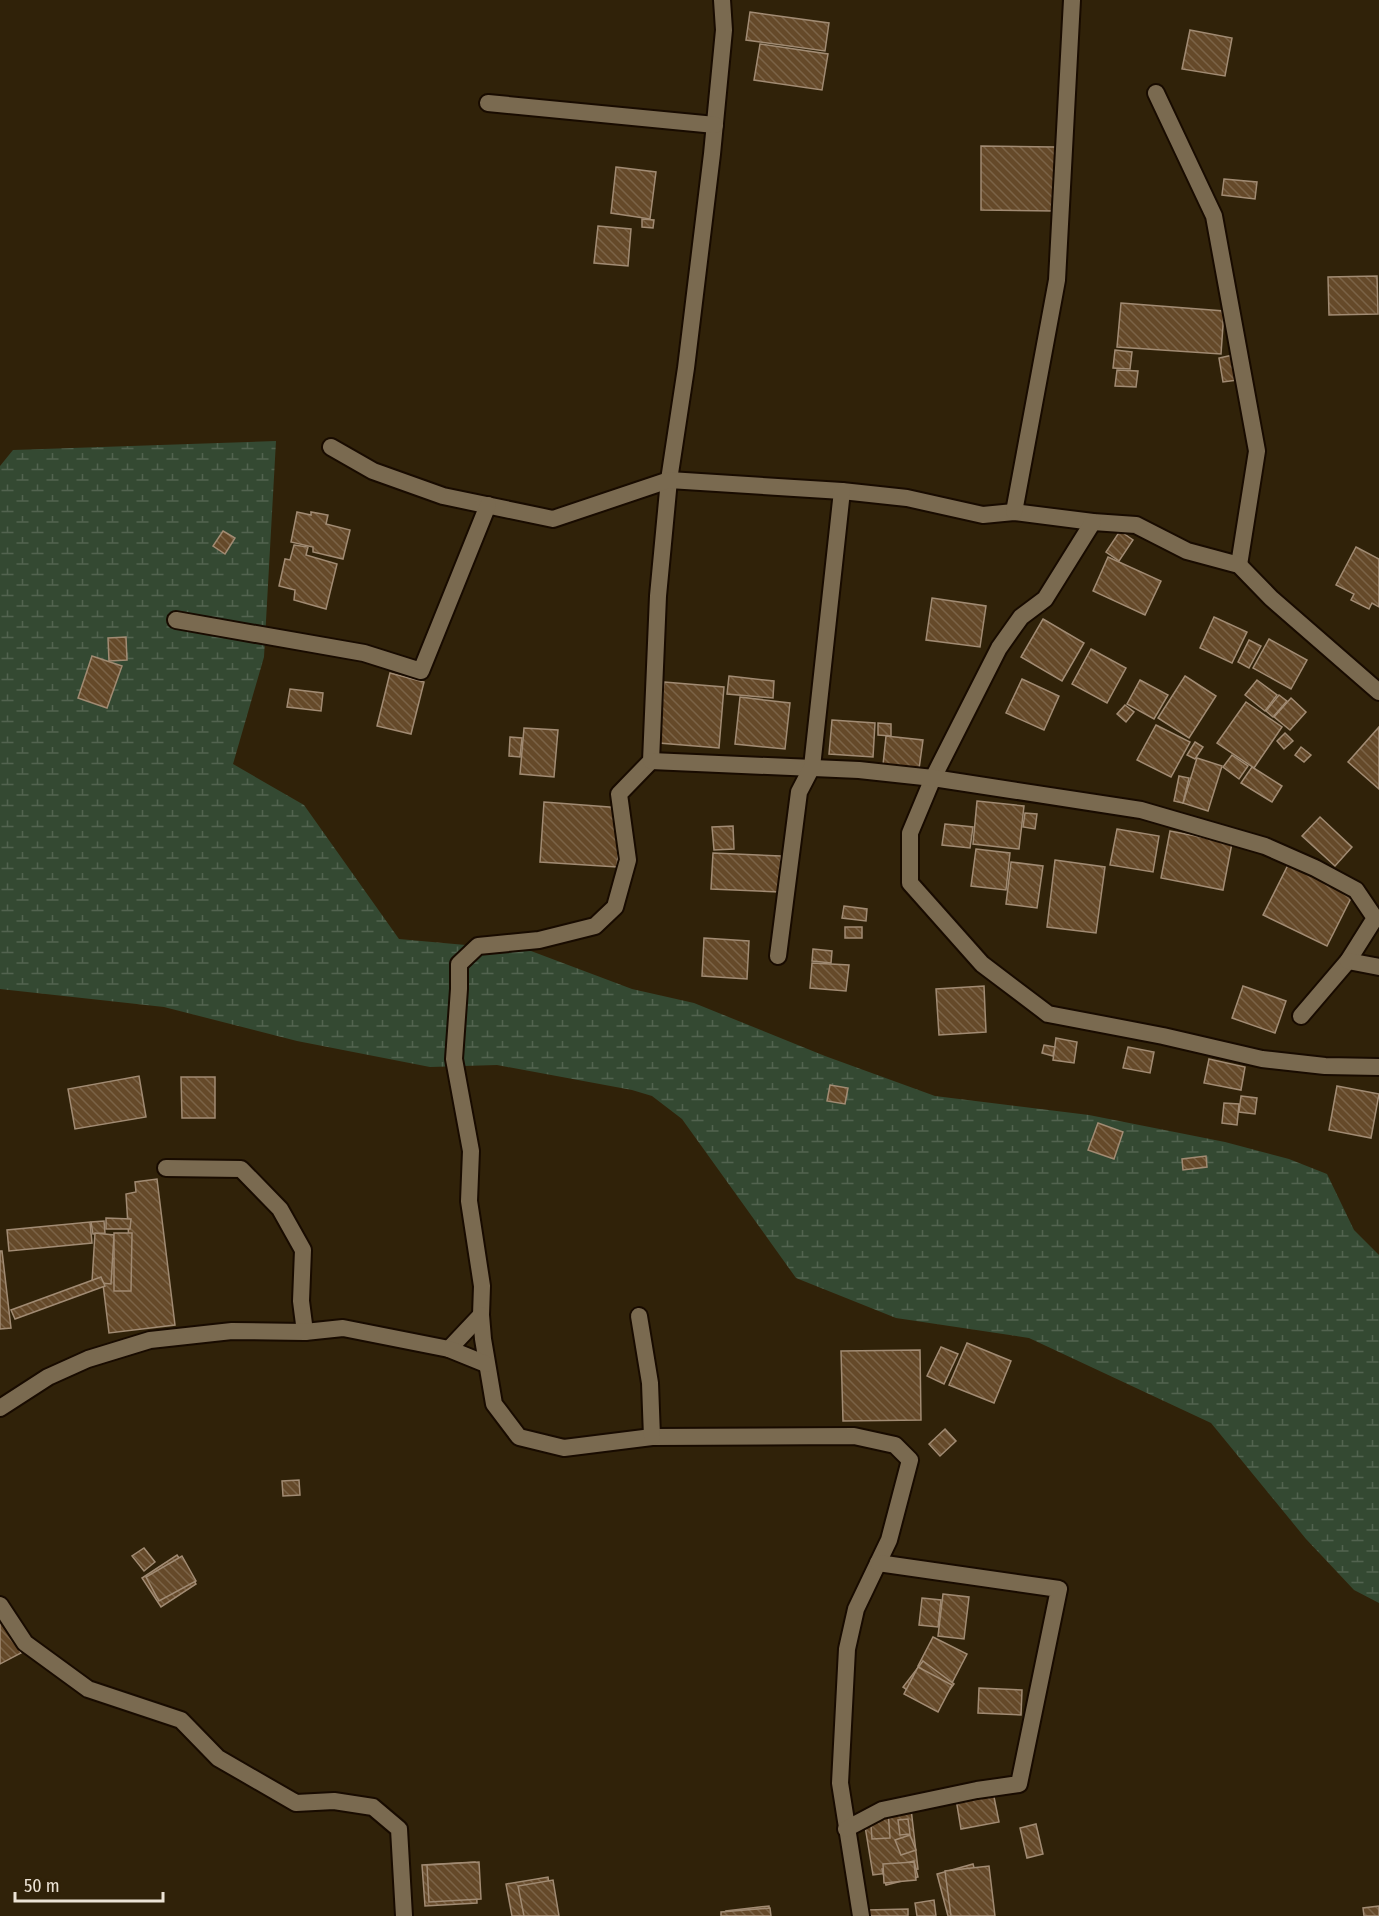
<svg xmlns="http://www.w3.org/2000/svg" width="1379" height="1916" font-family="'Fira Sans Condensed',sans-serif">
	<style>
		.wetland { fill: url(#wetland-marsh) }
		.building { fill: url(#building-back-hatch); stroke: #a18b73; stroke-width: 1.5 }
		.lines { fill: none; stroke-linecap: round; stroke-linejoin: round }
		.minor-casing { stroke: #180b00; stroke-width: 20 }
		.minor { stroke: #7a6a50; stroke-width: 16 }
	</style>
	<defs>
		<pattern id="wetland-marsh" width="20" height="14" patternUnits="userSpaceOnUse" patternTransform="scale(1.5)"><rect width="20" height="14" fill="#344932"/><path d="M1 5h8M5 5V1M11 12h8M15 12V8" fill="none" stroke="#52634f"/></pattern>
		<pattern id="building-back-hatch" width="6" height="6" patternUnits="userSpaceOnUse" patternTransform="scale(1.5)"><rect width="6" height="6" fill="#654929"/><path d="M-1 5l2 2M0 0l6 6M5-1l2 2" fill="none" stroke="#7b6347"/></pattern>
	</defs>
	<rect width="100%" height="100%" fill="#302209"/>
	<polygon class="wetland" points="276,441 264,657 233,764 304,805 399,939 531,951 632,989 694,1003 825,1056 935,1096 1089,1115 1225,1142 1289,1159 1327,1174 1354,1230 1379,1255 1379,1603 1354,1590 1306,1539 1211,1423 1029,1338 896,1318 796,1278 682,1119 652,1096 632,1090 497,1065 430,1067 297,1041 164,1007 0,989 0,466 13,450"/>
	<g class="building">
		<polygon points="750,12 829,23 825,51 746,40"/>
		<polygon points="1190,30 1232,38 1225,76 1182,69"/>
		<polygon points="760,44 828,54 822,90 754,80"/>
		<polygon points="981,146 1055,147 1055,211 981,210"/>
		<polygon points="616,167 656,172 650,219 611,213"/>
		<polygon points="1224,179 1257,182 1255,199 1222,195"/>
		<polygon points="642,219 654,220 653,228 642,227"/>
		<polygon points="598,226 631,229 628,266 594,263"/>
		<polygon points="1377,276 1378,314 1329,315 1328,277"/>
		<polygon points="1121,303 1224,311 1221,354 1117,347"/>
		<polygon points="1115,350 1132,352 1130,369 1113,368"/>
		<polygon points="1233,355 1237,380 1223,382 1219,358"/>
		<polygon points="1117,370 1138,371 1136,387 1115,386"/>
		<polygon points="297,512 311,515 311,512 328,515 326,524 350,530 343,559 313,552 313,547 291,542"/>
		<polygon points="223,531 235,538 225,554 213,546"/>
		<polygon points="1120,531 1133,540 1119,561 1106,552"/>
		<polygon points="294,545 308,547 306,555 337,564 326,609 294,600 295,590 279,586 285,559 290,560"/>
		<polygon points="1356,547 1379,559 1379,607 1372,603 1369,609 1351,600 1354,594 1336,585"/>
		<polygon points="1108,557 1161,581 1145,615 1093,591"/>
		<polygon points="932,598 986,606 980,647 926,640"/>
		<polygon points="1214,617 1247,632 1232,663 1200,648"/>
		<polygon points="1043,619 1084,643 1062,681 1021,657"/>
		<polygon points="126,637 127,660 109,661 108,638"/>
		<polygon points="1269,639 1307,660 1291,689 1253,668"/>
		<polygon points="1249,640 1261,646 1249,668 1238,662"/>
		<polygon points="1091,649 1126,668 1107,703 1072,684"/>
		<polygon points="92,656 122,666 107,708 78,698"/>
		<polygon points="390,673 424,682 411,734 377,726"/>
		<polygon points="729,676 774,681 773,698 727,694"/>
		<polygon points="1185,676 1216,696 1189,738 1158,718"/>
		<polygon points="1022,679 1059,696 1044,730 1006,713"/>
		<polygon points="1140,680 1168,695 1154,719 1127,704"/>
		<polygon points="1257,680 1277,695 1265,711 1245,695"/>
		<polygon points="664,682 724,687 719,748 659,743"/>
		<polygon points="290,689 323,693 321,711 287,707"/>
		<polygon points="1279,695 1287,701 1273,717 1266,711"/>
		<polygon points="740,697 790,703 785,749 735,744"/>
		<polygon points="1291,698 1306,712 1290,730 1274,717"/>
		<polygon points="1246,702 1282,727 1254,768 1217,743"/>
		<polygon points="1125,705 1134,712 1126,722 1117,714"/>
		<polygon points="832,720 875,723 873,757 829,754"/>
		<polygon points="878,723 891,724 891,736 878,735"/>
		<polygon points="1156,725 1190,742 1171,777 1137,760"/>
		<polygon points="1379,727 1379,789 1348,762"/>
		<polygon points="524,728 558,730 554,777 520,774"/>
		<polygon points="1285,733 1293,741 1284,749 1277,741"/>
		<polygon points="886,736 923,740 919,769 883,765"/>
		<polygon points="510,737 522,738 520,757 509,756"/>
		<polygon points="1195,742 1203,747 1195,759 1187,755"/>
		<polygon points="1301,747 1311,755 1304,762 1295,755"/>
		<polygon points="1232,755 1248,766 1239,779 1223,767"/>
		<polygon points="1197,758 1222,766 1208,811 1183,803"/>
		<polygon points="1252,767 1282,786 1272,802 1241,783"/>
		<polygon points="1179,776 1189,778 1183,803 1174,801"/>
		<polygon points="977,801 1024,806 1019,849 973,844"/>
		<polygon points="544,802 622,808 617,867 540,862"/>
		<polygon points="1025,813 1037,814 1035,829 1023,827"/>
		<polygon points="1320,817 1352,847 1335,866 1302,836"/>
		<polygon points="945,824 973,827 970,848 942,845"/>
		<polygon points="733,826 734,849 714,850 712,827"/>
		<polygon points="1117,829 1159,836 1153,872 1110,865"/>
		<polygon points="1170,831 1232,843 1223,890 1161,878"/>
		<polygon points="976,849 1010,853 1006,890 971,886"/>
		<polygon points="713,853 781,856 779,892 711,889"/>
		<polygon points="1292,857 1356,888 1327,946 1263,915"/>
		<polygon points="1055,860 1105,867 1096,933 1047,927"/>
		<polygon points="1011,862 1043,866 1037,908 1006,904"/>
		<polygon points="844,906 867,909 866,921 842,918"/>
		<rect x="845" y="927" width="17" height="11"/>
		<polygon points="704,938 749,941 747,979 702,976"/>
		<polygon points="813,949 832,951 831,963 812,961"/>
		<polygon points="812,963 849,965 846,991 810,988"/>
		<polygon points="984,986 986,1032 939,1035 936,989"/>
		<polygon points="1243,986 1286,1001 1275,1033 1232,1018"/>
		<polygon points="1056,1038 1077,1042 1074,1063 1053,1060"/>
		<polygon points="1044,1045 1055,1047 1053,1056 1042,1053"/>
		<polygon points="1128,1047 1154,1052 1150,1073 1123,1068"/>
		<polygon points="1209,1059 1245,1067 1241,1090 1204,1083"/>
		<polygon points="139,1076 146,1117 75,1129 68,1089"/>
		<polygon points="181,1077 215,1077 215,1118 182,1118"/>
		<polygon points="830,1085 848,1088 845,1104 827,1101"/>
		<polygon points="1337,1086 1379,1094 1371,1138 1329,1130"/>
		<polygon points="1241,1096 1257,1098 1255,1114 1239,1112"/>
		<polygon points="1224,1103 1239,1104 1237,1125 1222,1123"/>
		<polygon points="1098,1123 1123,1132 1114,1159 1088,1150"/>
		<polygon points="1206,1156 1207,1167 1183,1170 1182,1159"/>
		<polygon points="157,1179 175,1325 109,1333 100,1260 130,1257 126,1194 136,1192 135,1182"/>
		<polygon points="106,1218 131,1219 130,1229 106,1229"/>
		<polygon points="104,1221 105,1233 93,1234 91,1222"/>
		<polygon points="90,1222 92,1243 9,1251 7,1230"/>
		<polygon points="95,1233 114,1235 111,1284 92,1282"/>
		<polygon points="114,1233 132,1233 131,1291 114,1291"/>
		<polygon points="0,1251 2,1251 11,1328 0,1329"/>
		<polygon points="101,1277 105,1286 15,1319 11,1310"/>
		<polygon points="967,1343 1011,1361 994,1403 949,1385"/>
		<polygon points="941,1347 958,1354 944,1384 927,1376"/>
		<polygon points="920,1350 921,1420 843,1421 841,1351"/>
		<polygon points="945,1429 956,1441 940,1456 929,1444"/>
		<polygon points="299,1480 300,1495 283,1496 282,1481"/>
		<polygon points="144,1548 155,1562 144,1571 132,1556"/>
		<polygon points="177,1555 196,1584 161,1607 142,1578"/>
		<polygon points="182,1556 196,1581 159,1601 146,1577"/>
		<polygon points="943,1594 969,1597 964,1639 938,1636"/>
		<polygon points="922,1598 941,1600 938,1627 919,1625"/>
		<polygon points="0,1615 21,1653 0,1664"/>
		<polygon points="933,1637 967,1654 952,1683 918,1666"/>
		<polygon points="923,1661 954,1684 935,1710 903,1687"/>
		<polygon points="918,1667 952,1685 938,1712 904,1694"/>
		<polygon points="979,1688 1022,1690 1021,1715 978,1713"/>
		<polygon points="993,1792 999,1822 961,1829 956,1799"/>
		<polygon points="910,1800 918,1869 873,1875 864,1820 875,1804"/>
		<polygon points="888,1811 890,1838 872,1839 870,1812"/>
		<polygon points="908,1819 910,1834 900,1835 898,1820"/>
		<polygon points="1036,1824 1043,1854 1027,1858 1020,1828"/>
		<polygon points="910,1835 916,1850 901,1855 895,1840"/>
		<polygon points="914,1861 918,1877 886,1885 882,1869"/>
		<polygon points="475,1862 477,1903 425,1906 422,1865"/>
		<polygon points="479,1862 481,1899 429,1902 427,1865"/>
		<polygon points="914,1862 916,1880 884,1883 883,1864"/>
		<polygon points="973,1864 987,1916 948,1916 937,1874"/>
		<polygon points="989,1866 995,1916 951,1916 945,1871"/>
		<polygon points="548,1877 554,1916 512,1916 506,1884"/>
		<polygon points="553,1880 559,1916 524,1916 518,1886"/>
		<polygon points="934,1900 936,1916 917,1916 915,1903"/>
		<polygon points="769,1906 770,1916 727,1916 726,1911"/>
		<polygon points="1379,1906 1379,1916 1364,1916 1363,1908"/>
		<polygon points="770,1908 771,1916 721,1916 721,1912"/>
		<polygon points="908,1909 908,1916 867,1916 867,1910"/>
	</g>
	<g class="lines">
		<defs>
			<g id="minor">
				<polyline points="722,0 724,30 712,154 686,368 669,480 658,596 651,761 619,794 628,860 615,907 595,926 539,940 478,946 459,964 459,989 454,1059 471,1151 469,1201 482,1286 481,1315 483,1339 494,1404 519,1437 564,1448 652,1437 854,1436 895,1445 910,1460 889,1540 856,1609 847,1649 840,1783 861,1916"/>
				<polyline points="1156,93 1214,216 1257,451 1239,565"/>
				<polyline points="488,103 715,125"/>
				<polyline points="331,447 373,471 443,496 553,519 669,480 842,491 907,498 983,515 1014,512 1093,522 1136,525 1187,551 1239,565 1271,598 1379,692"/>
				<polyline points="1014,512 1057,280 1072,0"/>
				<polyline points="1093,522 1045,599 1021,617 999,648 933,778 910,833 910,883 982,964 1048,1014 1163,1036 1262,1059 1325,1066 1379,1067"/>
				<polyline points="176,620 364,653 421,671 488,505"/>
				<polyline points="651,761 859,770 933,778 1141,810 1265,846 1315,868 1356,890 1375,918 1348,961 1301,1016"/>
				<polyline points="778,956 799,792 812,767 842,491"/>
				<polyline points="1348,961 1379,967"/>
				<polyline points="166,1168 241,1169 280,1209 303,1250 301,1301 305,1332"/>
				<polyline points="639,1316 650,1383 652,1437"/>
				<polyline points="449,1349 481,1315"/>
				<polyline points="0,1408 48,1377 88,1359 150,1340 232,1331 305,1332 343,1328 449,1349 486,1364"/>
				<polyline points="0,1605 25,1643 88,1689 181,1720 218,1758 296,1803 334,1801 373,1807 399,1829 404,1916"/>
				<polyline points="846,1829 882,1810 977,1790 1019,1784 1059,1589 878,1563"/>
			</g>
		</defs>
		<use href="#minor" class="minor-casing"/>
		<use href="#minor" class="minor"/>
	</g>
	<path d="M15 1892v9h148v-9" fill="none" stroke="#ece3d5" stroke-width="3"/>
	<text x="24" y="1892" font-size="18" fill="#ece3d5" stroke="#302209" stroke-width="4.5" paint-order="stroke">50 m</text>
</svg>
